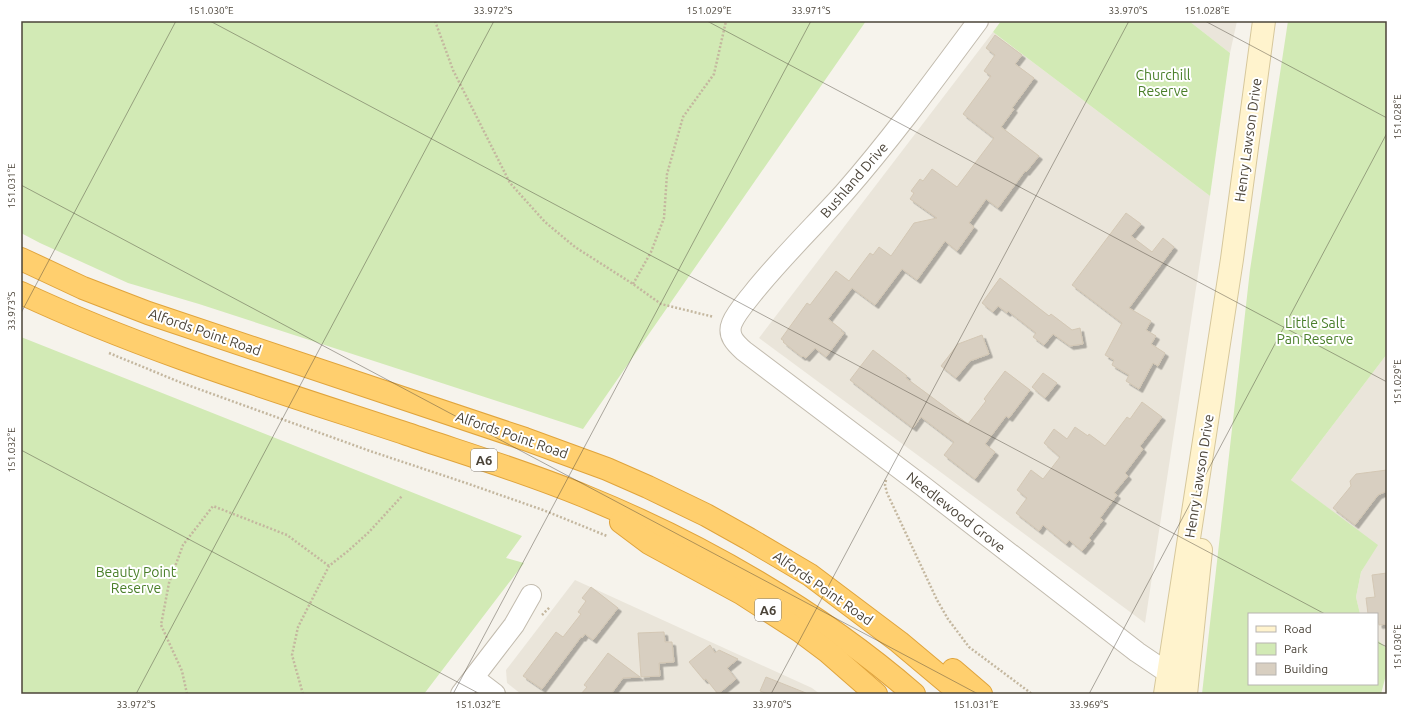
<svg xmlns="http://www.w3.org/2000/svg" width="1408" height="715" font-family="Ubuntu,sans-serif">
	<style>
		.residential { fill: #eae5da }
		.green { fill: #d2eab5 }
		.building { fill: #d8cfc1; stroke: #d3c7b4; filter: url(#shadow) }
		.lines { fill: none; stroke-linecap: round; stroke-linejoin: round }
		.street-casing { stroke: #c2bbae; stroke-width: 22 }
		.secondary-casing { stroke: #d6c79b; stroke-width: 24 }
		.highway-casing { stroke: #e0a43c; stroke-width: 24 }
		.path { stroke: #c4b79f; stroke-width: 2.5; stroke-dasharray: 2 2; stroke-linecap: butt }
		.street { stroke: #fff; stroke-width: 20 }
		.secondary { stroke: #fff3cd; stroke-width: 22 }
		.highway { stroke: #ffcf6e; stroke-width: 22 }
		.ticks { fill: none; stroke: #4b4439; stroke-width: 1; stroke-opacity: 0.45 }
		.labels { text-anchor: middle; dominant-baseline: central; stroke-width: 4; stroke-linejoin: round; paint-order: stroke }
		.shield { fill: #fff; stroke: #817c74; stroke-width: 1 }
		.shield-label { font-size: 13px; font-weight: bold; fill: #4b4439 }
		.park-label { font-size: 14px; fill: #4a7f2a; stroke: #fff }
		.street-label { font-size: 14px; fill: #4b4439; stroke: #fff }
		.neatline { fill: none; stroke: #4b4439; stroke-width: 1.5 }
		.ticks-label { font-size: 10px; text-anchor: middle; fill: #4b4439 }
	</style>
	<defs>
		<filter id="shadow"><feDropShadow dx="3.5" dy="3.5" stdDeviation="0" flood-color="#0004"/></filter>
	</defs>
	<rect width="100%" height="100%" fill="#f6f3ec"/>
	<g class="residential">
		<polygon points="1189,21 1237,21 1230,53"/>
		<polygon points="993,32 1210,196 1145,623 759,338"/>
		<polygon points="1387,354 1387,649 1377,639 1377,614 1360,614 1356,597 1361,572 1377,545 1291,480"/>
		<polygon points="575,580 812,688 820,694 521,694 507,683 506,670"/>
	</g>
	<g class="green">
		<polygon points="21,21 866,21 583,429 199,304 128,283 40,243 21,233"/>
		<polygon points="1001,21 1189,21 1230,53 1210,196 993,32"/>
		<polygon points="1288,21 1387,21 1387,354 1291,480 1378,545 1361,572 1356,597 1360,614 1249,614 1249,684 1377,684 1377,639 1387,649 1387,671 1381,694 1202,694 1250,270"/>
		<polygon points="21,337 522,536 506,558 524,563 424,694 21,694"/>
	</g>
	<g class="building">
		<polygon points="995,35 1022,55 1015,64 1034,78 1012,108 1014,109 1001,127 1039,156 1026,172 1025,171 998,208 986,199 969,223 974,227 957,251 945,241 917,280 902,269 875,305 852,288 828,319 842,330 841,331 844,333 826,357 815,348 806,358 803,356 802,357 783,342 784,341 781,339 807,303 810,305 836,271 849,281 870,253 873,255 879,247 891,256 914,223 937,218 910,199 914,193 911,191 920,179 923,181 932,169 957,187 994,138 963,114 991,76 984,71 995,55 986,48"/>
		<polygon points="1126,213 1141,224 1131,236 1152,252 1163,238 1174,247 1129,308 1151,321 1146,330 1156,336 1151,344 1165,353 1158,366 1153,363 1139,389 1126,381 1129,375 1112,365 1114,360 1105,355 1122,323 1072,285"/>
		<polygon points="1000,278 1049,316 1051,314 1072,330 1080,328 1083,344 1070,346 1053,334 1044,345 1033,337 1036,333 1008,311 1007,313 998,306 993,312 982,303"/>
		<polygon points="982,335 989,354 970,361 956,378 941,366 958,344"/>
		<polygon points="873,350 907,376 906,378 968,424 986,401 984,399 1005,371 1030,390 1009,418 1006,416 985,444 995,452 975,479 944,455 954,442 921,417 913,428 850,380"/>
		<polygon points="1043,373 1057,383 1045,398 1032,387"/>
		<polygon points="1142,402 1162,417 1140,446 1143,449 1125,473 1128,476 1114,493 1117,495 1100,518 1103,520 1089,538 1091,540 1082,551 1069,540 1066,544 1043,525 1039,531 1016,513 1027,498 1017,490 1031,470 1043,479 1060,457 1044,443 1054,429 1067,439 1075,427 1088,436 1089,434 1105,446 1127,417 1130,419"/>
		<polygon points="1387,470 1387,488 1386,488 1387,491 1378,495 1355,525 1333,508 1351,486 1350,481 1356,474"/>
		<polygon points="1387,573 1387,624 1379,625 1377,614 1368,614 1366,598 1375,597 1372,575"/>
		<polygon points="591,587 618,608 593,640 585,634 582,638 581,637 542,689 523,676 556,632 563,637 581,614 578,612 586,601 582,598"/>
		<polygon points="664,632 665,642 672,642 674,662 659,663 660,676 641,677 638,633"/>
		<polygon points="710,645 715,653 719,650 738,659 727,668 736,679 718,694 706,679 704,680 689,662"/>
		<polygon points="608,653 640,677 623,678 611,694 581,694 587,687 584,685"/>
		<polygon points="766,677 806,693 806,694 768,694 760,691"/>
	</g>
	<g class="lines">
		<defs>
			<g id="street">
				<path d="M978,21C935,79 892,138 844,193C814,226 781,258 753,293C746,302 736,313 732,323C727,335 735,343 744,351L924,487L1137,652L1168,673L1182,675"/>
				<polyline points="474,678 495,694"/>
				<polyline points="461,694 514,625 531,595"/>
			</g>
			<g id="secondary">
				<polyline points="1165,694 1232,259 1264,21"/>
				<polyline points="1186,694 1201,550"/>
			</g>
			<g id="highway">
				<polyline points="21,259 83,288 148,313 525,439 607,469 648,487 706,515 749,539 810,575 899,642 961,694"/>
				<path d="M21,293C145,351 277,391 407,434C466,454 526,472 584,496C702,544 818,611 914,694"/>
				<polyline points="621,522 649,543 741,593 800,631 828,652 876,694"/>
				<polyline points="953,670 981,694"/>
			</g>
		</defs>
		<use href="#street" class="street-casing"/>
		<use href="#secondary" class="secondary-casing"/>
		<use href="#highway" class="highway-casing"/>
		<g class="path">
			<polyline points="435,21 453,70 510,183 545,222 575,247 633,284 661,304 714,317"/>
			<polyline points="633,284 651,252 664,218 667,174 683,117 714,74 726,21"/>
			<polyline points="109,353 182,383 370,451 466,483 543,510 607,536"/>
			<polyline points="886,480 885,485 887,493 937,600 948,619 969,647 1032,694"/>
			<polyline points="542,615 550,607"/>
			<polyline points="187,694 182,671 161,625 169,583 183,545 213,506 287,535 329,566"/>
			<polyline points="303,694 292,655 298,627 329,566 348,551 369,532 402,496"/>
		</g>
		<use href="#street" class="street"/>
		<use href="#secondary" class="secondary"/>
		<use href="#highway" class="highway"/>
	</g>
	<path class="ticks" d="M210,21L1325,614M707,21L1387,382M1205,21L1387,118M21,185L978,694M21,313L176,21M21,450L480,694M1377,642L1387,647M136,694L494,21M453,694L811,21M771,694L1129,21M1089,694L1387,133"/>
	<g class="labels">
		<g class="shield">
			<rect x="471" y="449" width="26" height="22" rx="3"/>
			<rect x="755" y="599" width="26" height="22" rx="3"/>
		</g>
		<g class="shield-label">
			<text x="484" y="460">A6</text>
			<text x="768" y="610">A6</text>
		</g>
		<g class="park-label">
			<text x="1163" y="75">Churchill<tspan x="1163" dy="16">Reserve</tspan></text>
			<text x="1315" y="323">Little Salt<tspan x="1315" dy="16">Pan Reserve</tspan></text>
			<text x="136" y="572">Beauty Point<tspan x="136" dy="16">Reserve</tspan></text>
		</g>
		<g class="street-label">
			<text transform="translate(1248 140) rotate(-82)">Henry Lawson Drive</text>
			<text transform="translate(854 180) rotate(-49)">Bushland Drive</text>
			<text transform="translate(205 332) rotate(19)">Alfords Point Road</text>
			<text transform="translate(512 435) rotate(19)">Alfords Point Road</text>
			<text transform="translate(1199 476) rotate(-81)">Henry Lawson Drive</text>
			<text transform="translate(956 512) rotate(38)">Needlewood Grove</text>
			<text transform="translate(823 588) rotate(35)">Alfords Point Road</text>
		</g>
	</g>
	<rect width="1408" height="715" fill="none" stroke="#ffffff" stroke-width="44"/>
	<rect x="1248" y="613" width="130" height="72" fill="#ffffff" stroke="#b7b4b0"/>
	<rect x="1256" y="626" width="20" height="6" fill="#fff3cd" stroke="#b7b4b0"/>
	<text x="1284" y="633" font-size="12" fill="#4b4439">Road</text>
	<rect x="1256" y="643" width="20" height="12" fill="#d2eab5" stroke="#b7b4b0"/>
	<text x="1284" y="653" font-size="12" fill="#4b4439">Park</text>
	<rect x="1256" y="663" width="20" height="12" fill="#d8cfc1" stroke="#b7b4b0"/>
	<text x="1284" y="673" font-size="12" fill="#4b4439">Building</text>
	<rect x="22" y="22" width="1364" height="671" class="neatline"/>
	<g class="ticks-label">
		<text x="211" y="14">151.030°E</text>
		<text x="493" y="14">33.972°S</text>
		<text x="709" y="14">151.029°E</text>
		<text x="811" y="14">33.971°S</text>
		<text x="1128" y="14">33.970°S</text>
		<text x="1207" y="14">151.028°E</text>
		<text transform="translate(1397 117) rotate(-90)" y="4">151.028°E</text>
		<text transform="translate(11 186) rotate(-90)" y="4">151.031°E</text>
		<text transform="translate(11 311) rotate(-90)" y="4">33.973°S</text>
		<text transform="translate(1397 382) rotate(-90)" y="4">151.029°E</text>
		<text transform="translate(11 450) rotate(-90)" y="4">151.032°E</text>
		<text transform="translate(1397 647) rotate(-90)" y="4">151.030°E</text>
		<text x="136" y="708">33.972°S</text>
		<text x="478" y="708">151.032°E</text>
		<text x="772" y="708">33.970°S</text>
		<text x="976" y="708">151.031°E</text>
		<text x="1089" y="708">33.969°S</text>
	</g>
</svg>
